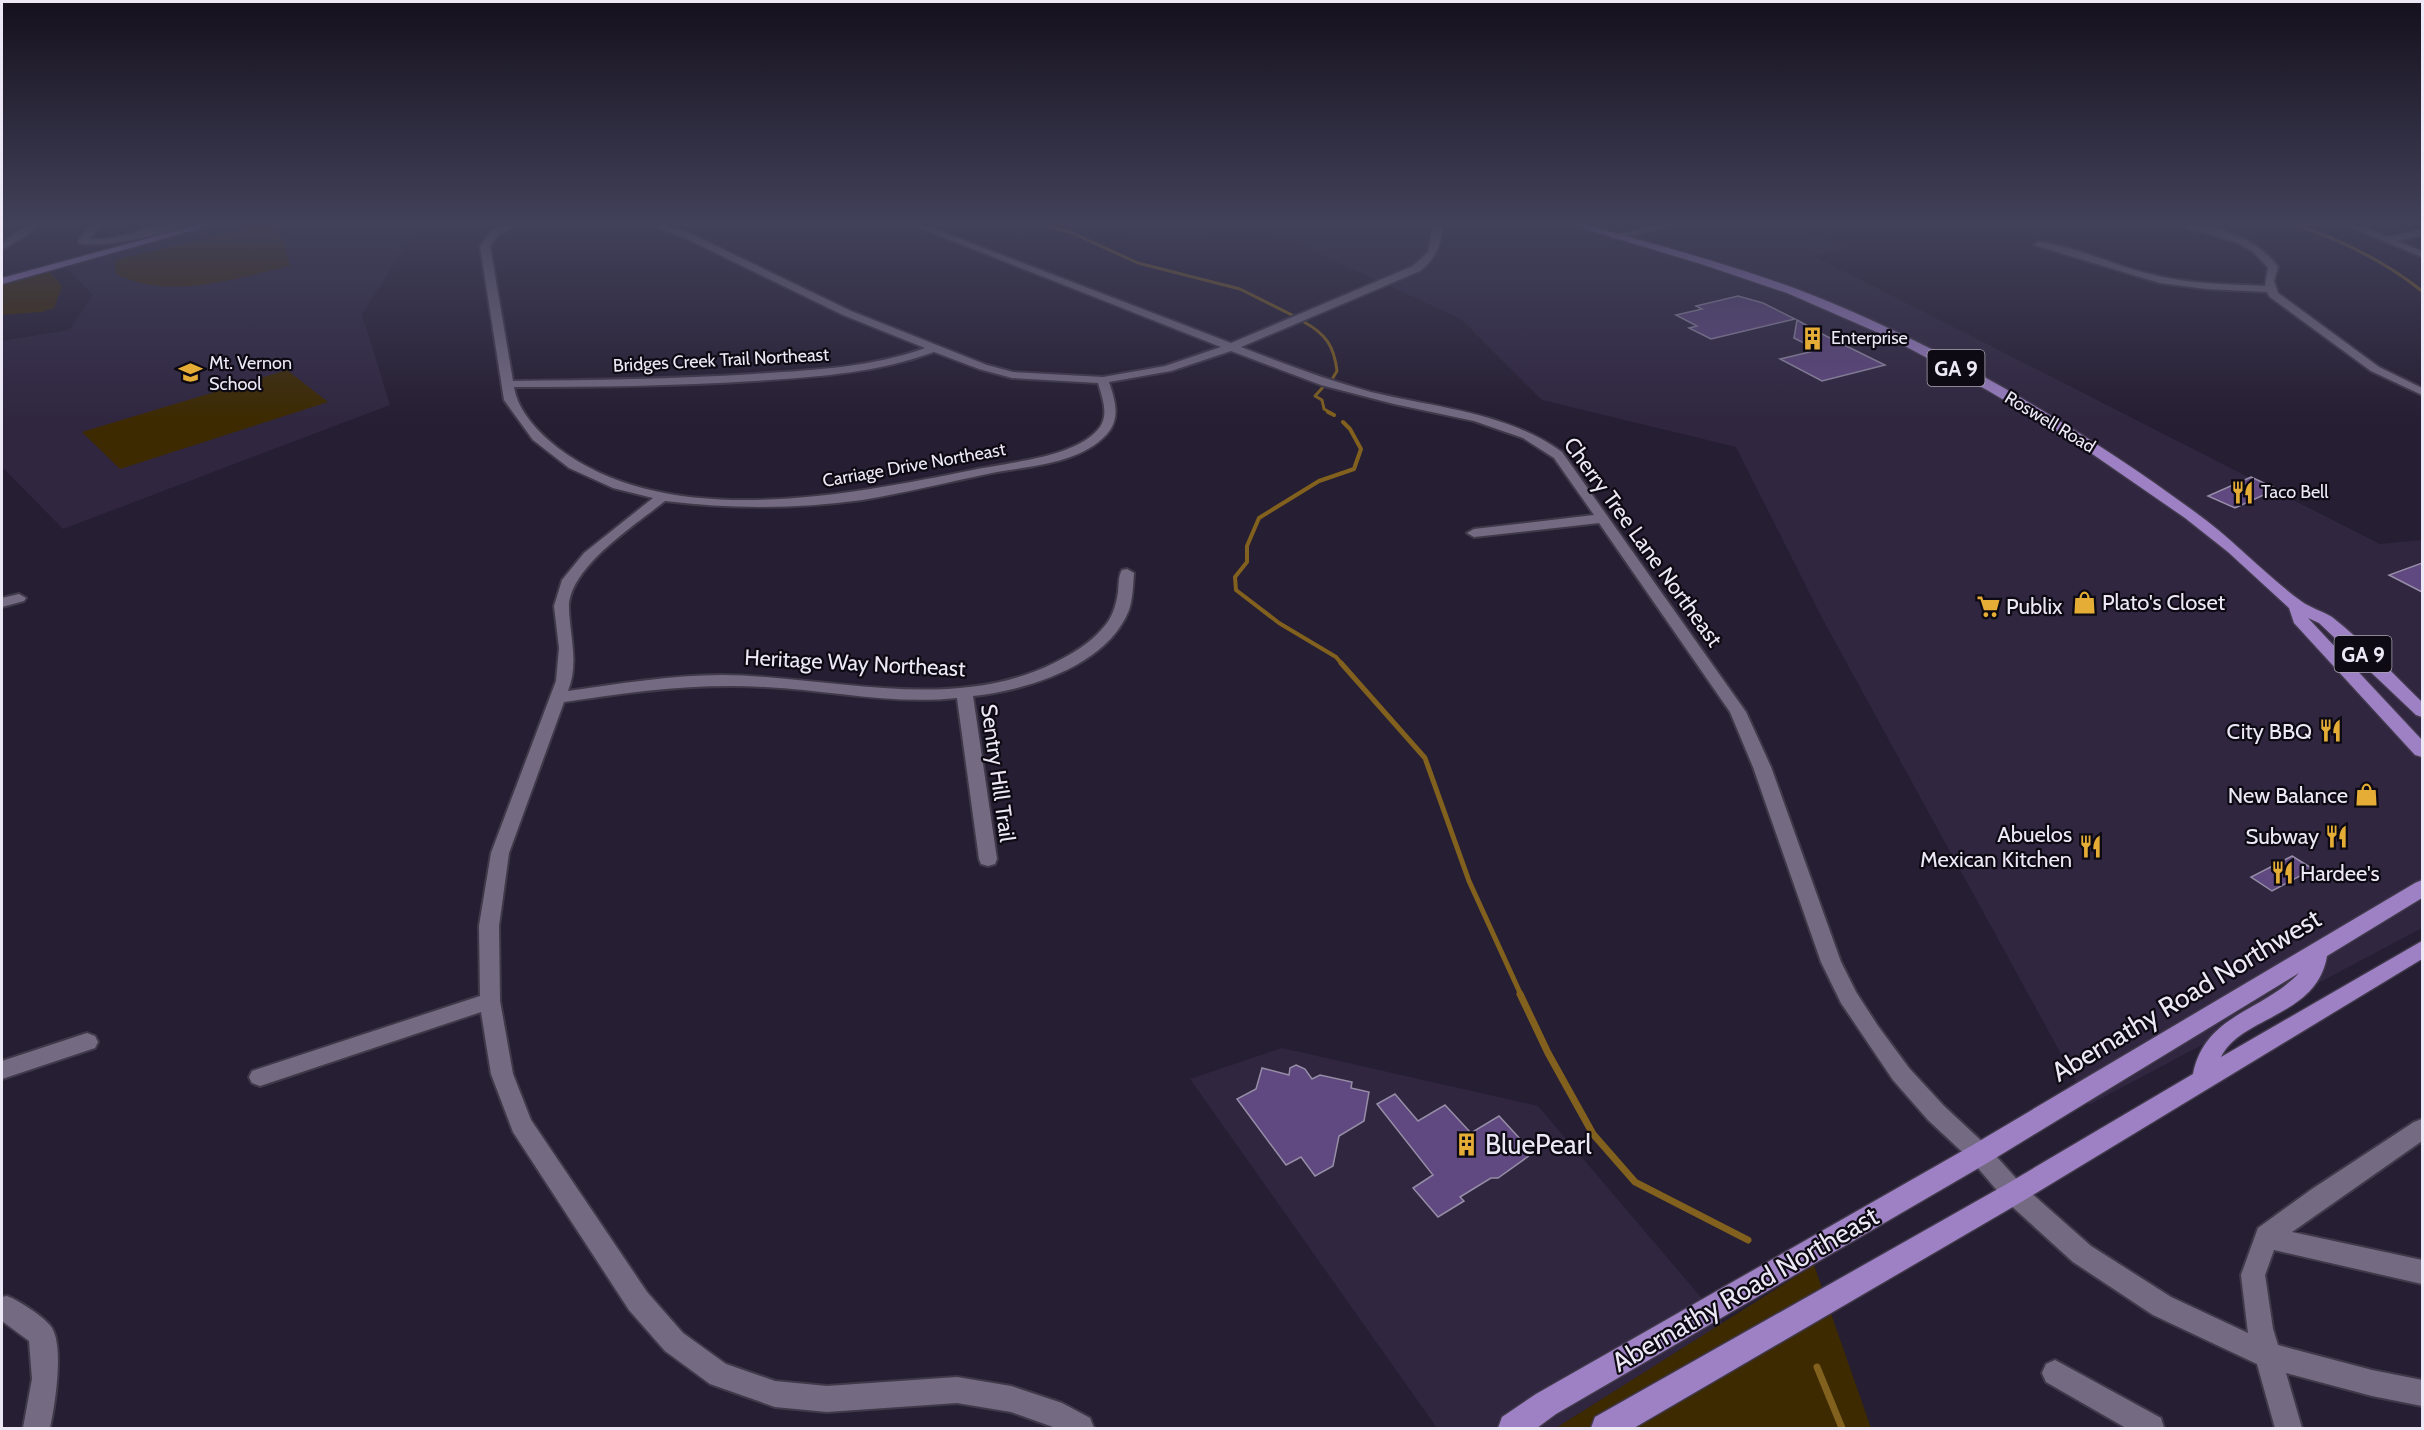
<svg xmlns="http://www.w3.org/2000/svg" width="2424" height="1430" font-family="Cabin,sans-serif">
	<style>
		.built { fill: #302640 }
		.green { fill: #3d2a00 }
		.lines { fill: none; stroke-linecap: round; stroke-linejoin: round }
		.stream-far3 { stroke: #81611d; stroke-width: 3 }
		.stream-far2 { stroke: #81611d; stroke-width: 4 }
		.stream-far1 { stroke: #81611d; stroke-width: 5 }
		.stream { stroke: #81611d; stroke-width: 7 }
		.building { fill: #604880; stroke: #968da6; stroke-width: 1.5 }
		.minor-casing { stroke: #40394a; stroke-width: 4 }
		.major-casing { stroke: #40394a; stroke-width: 3 }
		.minor { fill: #746b82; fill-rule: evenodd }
		.major { fill: #9d81c4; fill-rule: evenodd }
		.labels { text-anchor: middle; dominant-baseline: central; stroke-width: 4.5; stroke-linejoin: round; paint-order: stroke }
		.far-poi-label { font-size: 18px; fill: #ede8f6; stroke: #0d0a13; text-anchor: start }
		.far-street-label { font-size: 18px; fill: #ede8f6; stroke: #0d0a13 }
		.shield { fill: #0d0a13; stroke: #aaa5b2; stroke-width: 1.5 }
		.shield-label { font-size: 21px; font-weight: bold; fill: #ede8f6 }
		.street-label { font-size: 22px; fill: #ede8f6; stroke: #0d0a13 }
		.poi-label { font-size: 22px; fill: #ede8f6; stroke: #0d0a13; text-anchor: end }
		.near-street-label { font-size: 27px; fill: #ede8f6; stroke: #0d0a13 }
		.near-poi-label { font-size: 27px; fill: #ede8f6; stroke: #0d0a13; text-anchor: start }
	</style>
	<rect width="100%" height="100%" fill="#261e32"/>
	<g class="built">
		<polygon points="217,222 398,222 416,231 362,314 390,405 63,529 2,467 2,341 69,330 93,295 64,265"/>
		<polygon points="1113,222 1779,222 1847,248 1814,256 2380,544 2422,540 2422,928 2089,1105 1822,618 1736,447 1542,400 1461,319 1259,226 1139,242"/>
		<polygon points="1282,1048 1538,1106 1723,1323 1556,1428 1437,1428 1190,1079"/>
	</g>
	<g class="green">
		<path d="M255,227H273L284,241L290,266C237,278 168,301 116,274L115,260Z"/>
		<polygon points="49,271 62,286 54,308 42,312 2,315 2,285"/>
		<polygon points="287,370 328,402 120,469 82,432"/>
		<polygon points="1814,1265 1871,1428 1556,1428"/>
	</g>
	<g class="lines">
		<g class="stream-far3">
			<polyline points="1035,222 1072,233 1138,263 1240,289 1294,316"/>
			<path d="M2288,222C2337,238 2382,259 2422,291"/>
			<path d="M1304,322C1326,334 1334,346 1337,371L1331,381"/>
			<polyline points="1324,386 1315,396 1322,400 1324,409 1331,413"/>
		</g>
		<g class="stream-far2">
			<polyline points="1328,412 1334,415"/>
			<polyline points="1342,664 1336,657 1279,623 1236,590 1235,577 1247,562 1247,546 1259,518 1319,481 1354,469 1361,449 1350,429 1343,422"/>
		</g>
		<polyline class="stream-far1" points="1341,663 1425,758 1469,881 1521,995"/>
		<g class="stream">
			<polyline points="1520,994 1548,1053 1593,1134 1635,1182 1748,1240"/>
			<polyline points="1817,1367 1842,1428"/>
		</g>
	</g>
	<g class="building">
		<polygon points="1738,296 1763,303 1795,319 1711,339 1689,328 1697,326 1676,315 1702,309 1696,306"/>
		<polygon points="1797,320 1826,336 1885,365 1822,381 1780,359 1818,350 1794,338"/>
		<polygon points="2251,477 2277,489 2235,508 2208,496"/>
		<polygon points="2422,563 2422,592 2389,575"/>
		<polygon points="2292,856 2313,869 2272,891 2251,877"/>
		<polygon points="1296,1065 1305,1069 1312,1079 1320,1075 1352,1082 1351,1088 1369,1092 1364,1121 1339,1136 1333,1166 1315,1176 1301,1157 1286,1165 1237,1099 1256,1089 1262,1068 1289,1075 1290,1068"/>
		<polygon points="1395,1094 1418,1121 1445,1105 1471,1133 1499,1116 1533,1153 1498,1178 1491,1178 1460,1197 1464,1201 1438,1217 1413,1188 1433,1175 1377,1104"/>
	</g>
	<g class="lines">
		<defs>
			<g id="minor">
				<polygon points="31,222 41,222 27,235 2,250 2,243"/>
				<path d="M95,222H105L89,239C125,242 158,219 193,222C175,234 101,248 79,243V239Z"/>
				<path d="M513,222H526L498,235L490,246L513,381C593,380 674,379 754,374C812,370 870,368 925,348L843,315L683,237L642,222H654L689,233L851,311L987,365L1013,372L1103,377L1165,366L1221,347L905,222H916L1231,343L1413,266L1428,252L1434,222H1443C1442,242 1437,258 1420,271L1241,347C1284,364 1327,380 1371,392C1437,408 1506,412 1562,452L1746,712L1771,767L1841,962L1856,992L1878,1026L1909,1068L1944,1106L1988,1147L2022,1185L2091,1246L2171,1297L2248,1333L2241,1275L2258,1228L2312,1189L2414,1122L2422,1119V1141L2292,1232L2422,1260V1284L2274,1250L2265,1275L2273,1329L2278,1345L2372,1370L2422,1380V1406L2372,1396L2286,1373L2302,1428H2275L2257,1364L2153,1315L2073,1262L2006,1201L1972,1161L1928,1120L1893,1080L1841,1003L1821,962L1753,767L1730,712L1599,523L1474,537L1467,533L1474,529L1594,515L1554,458L1523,438L1474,421L1394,404L1321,385L1231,351L1171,371L1109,382C1115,400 1121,418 1107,434C1080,464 1029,466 992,473C948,482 905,493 862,500C796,509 731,509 665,501C637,524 567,568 569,609C570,637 579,663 568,691C619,684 670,675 722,675C831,676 951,714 1054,663C1072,654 1089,644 1102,629C1112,619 1116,606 1118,592C1119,585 1118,576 1122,570L1127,569L1134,573C1133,585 1133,598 1129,610C1107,666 1027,690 973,696L997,859L995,864L988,866L981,864L979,859L957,698C893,705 828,690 765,687C696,683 631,692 564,702L509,853L499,926L500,1001L513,1074L531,1120L647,1292L683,1333L726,1364L775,1381L827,1386L957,1377L1011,1386L1062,1403L1090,1418L1094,1428H1056L1011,1412L957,1403L827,1412L775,1407L710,1384L665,1351L629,1310L513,1132L491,1074L481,1012L260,1086L252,1083L249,1077L252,1071L480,996L479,926L491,853L556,681L559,648L554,606L562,580L584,553L653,498L613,488L569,468L533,440L504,400L480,246L491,231ZM934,352L979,369L1012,378L1098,383C1102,397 1109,414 1100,427C1077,458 1008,462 973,470C847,495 669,532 558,448C539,433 518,412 514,387C594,387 675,386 755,381C816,377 877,373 934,352Z"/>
				<polygon points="1675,222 1693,222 1614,239 1609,236"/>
				<path d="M2162,222C2201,219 2255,234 2278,267L2274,281L2278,293L2379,367L2422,388V395L2371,371L2270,297L2267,292L2207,289L2160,283L2034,245L2039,242C2078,247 2112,265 2150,274C2187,284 2226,284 2265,286L2268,267L2252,251L2238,243L2207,233Z"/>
				<polygon points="2338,222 2350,222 2389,237 2422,229 2422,235 2397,241 2422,251 2422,257"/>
				<polygon points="19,594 26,598 24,601 2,607 2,598"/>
				<polygon points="87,1033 95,1036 98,1042 95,1048 2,1079 2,1061"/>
				<path d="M7,1296C18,1300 46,1318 52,1328C64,1348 55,1405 50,1428H23L32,1379L29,1341L2,1321V1297Z"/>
				<polygon points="2055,1360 2161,1418 2164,1428 2126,1428 2046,1382 2042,1373 2046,1364"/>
			</g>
			<g id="major">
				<polygon points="208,222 223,222 2,284 2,278"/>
				<path d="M1562,222H1577C1649,243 1723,262 1794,288C1932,340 2077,425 2195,512C2233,539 2264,574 2301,601C2310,608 2323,611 2332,617C2362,640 2394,675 2422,702V717L2416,715L2319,623L2308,618L2422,740V757L2415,755L2294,623L2289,608L2228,552L2185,518L2075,442L1987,390L1888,337L1787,293L1701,264Z"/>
				<path d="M2422,880V898L2327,956C2317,1017 2241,1016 2221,1057L2422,941V959L2023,1201L1634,1428H1591L1595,1417L2005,1185L2193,1074C2205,1014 2262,1012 2299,973L1989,1162L1556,1414L1537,1428H1498L1502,1417L1536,1394L1971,1146L2415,883Z"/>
			</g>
		</defs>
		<use href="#minor" class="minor-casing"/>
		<use href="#major" class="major-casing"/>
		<use href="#minor" class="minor"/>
		<use href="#major" class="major"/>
	</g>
	<linearGradient id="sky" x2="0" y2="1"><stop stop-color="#15101c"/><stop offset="0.53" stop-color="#41415a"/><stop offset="1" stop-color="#41415a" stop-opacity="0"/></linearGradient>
	<rect width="2424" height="422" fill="url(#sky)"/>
	<defs>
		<symbol id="building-bare" viewBox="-9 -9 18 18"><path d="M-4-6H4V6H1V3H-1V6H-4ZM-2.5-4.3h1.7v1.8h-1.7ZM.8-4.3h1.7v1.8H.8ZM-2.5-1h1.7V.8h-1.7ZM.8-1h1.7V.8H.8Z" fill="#e5ad36" stroke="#0d0a13" stroke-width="2.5" paint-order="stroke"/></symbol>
		<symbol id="school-bare" viewBox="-9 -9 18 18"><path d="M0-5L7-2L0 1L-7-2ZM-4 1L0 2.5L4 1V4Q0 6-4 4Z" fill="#e5ad36" stroke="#0d0a13" stroke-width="2.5" paint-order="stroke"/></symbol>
		<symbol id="restaurant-bare" viewBox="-9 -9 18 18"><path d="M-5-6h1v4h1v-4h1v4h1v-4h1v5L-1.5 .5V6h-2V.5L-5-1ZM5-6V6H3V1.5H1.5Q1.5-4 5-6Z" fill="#e5ad36" stroke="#0d0a13" stroke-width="2.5" paint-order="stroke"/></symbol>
		<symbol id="shop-bare" viewBox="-9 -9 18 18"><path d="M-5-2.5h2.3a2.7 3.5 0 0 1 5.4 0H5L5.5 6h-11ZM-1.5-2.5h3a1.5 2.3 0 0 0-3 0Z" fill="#e5ad36" stroke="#0d0a13" stroke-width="2.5" paint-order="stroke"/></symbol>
		<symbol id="supermarket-bare" viewBox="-9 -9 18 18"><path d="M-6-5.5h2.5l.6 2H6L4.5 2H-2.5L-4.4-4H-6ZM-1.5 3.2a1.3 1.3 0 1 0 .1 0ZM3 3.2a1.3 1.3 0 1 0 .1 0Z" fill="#e5ad36" stroke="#0d0a13" stroke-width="2.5" paint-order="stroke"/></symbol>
	</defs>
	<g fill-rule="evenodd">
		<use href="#building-bare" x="1796" y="322" width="33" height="33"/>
		<use href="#school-bare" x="174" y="356" width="33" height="33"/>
		<use href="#restaurant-bare" x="2226" y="476" width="33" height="33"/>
		<use href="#shop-bare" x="2068" y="586" width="33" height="33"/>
		<use href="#supermarket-bare" x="1972" y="590" width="33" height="33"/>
		<use href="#restaurant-bare" x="2314" y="714" width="33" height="33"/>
		<use href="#shop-bare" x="2350" y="778" width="33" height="33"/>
		<use href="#restaurant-bare" x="2320" y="820" width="33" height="33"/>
		<use href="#restaurant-bare" x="2074" y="830" width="33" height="33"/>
		<use href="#restaurant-bare" x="2266" y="856" width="33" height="33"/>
		<use href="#building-bare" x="1450" y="1128" width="33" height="33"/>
	</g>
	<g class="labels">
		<g class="far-poi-label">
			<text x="1831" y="338">Enterprise</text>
			<text x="209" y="363">Mt. Vernon<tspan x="209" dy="21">School</tspan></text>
			<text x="2261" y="492">Taco Bell</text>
		</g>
		<g class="far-street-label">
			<text transform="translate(721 360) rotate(-3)">Bridges Creek Trail Northeast</text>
			<text transform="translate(2050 422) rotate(31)">Roswell Road</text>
			<text transform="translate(914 465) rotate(-10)">Carriage Drive Northeast</text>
		</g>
		<g class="shield">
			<rect x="1927.5" y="350" width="57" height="36" rx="4.5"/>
			<rect x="2334.5" y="636" width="57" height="36" rx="4.5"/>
		</g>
		<g class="shield-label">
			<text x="1956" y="368">GA 9</text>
			<text x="2363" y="654">GA 9</text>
		</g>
		<g class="street-label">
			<text transform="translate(1643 542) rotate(54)">Cherry Tree Lane Northeast</text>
			<text transform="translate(855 663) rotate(3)">Heritage Way Northeast</text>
			<text transform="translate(998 773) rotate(82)">Sentry Hill Trail</text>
		</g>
		<g class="poi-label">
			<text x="2102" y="602" text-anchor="start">Plato's Closet</text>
			<text x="2006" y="606" text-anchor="start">Publix</text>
			<text x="2312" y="731">City BBQ</text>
			<text x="2348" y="795">New Balance</text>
			<text x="2072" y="834">Abuelos<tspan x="2072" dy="25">Mexican Kitchen</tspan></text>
			<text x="2319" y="836">Subway</text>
			<text x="2300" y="873" text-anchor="start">Hardee's</text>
		</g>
		<g class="near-street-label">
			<text transform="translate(2186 995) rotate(-31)">Abernathy Road Northwest</text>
			<text transform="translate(1745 1289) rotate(-30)">Abernathy Road Northeast</text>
		</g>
		<g class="near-poi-label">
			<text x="1485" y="1144">BluePearl</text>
		</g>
	</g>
	<rect width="2424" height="1430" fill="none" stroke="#ede8f6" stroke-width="6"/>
</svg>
